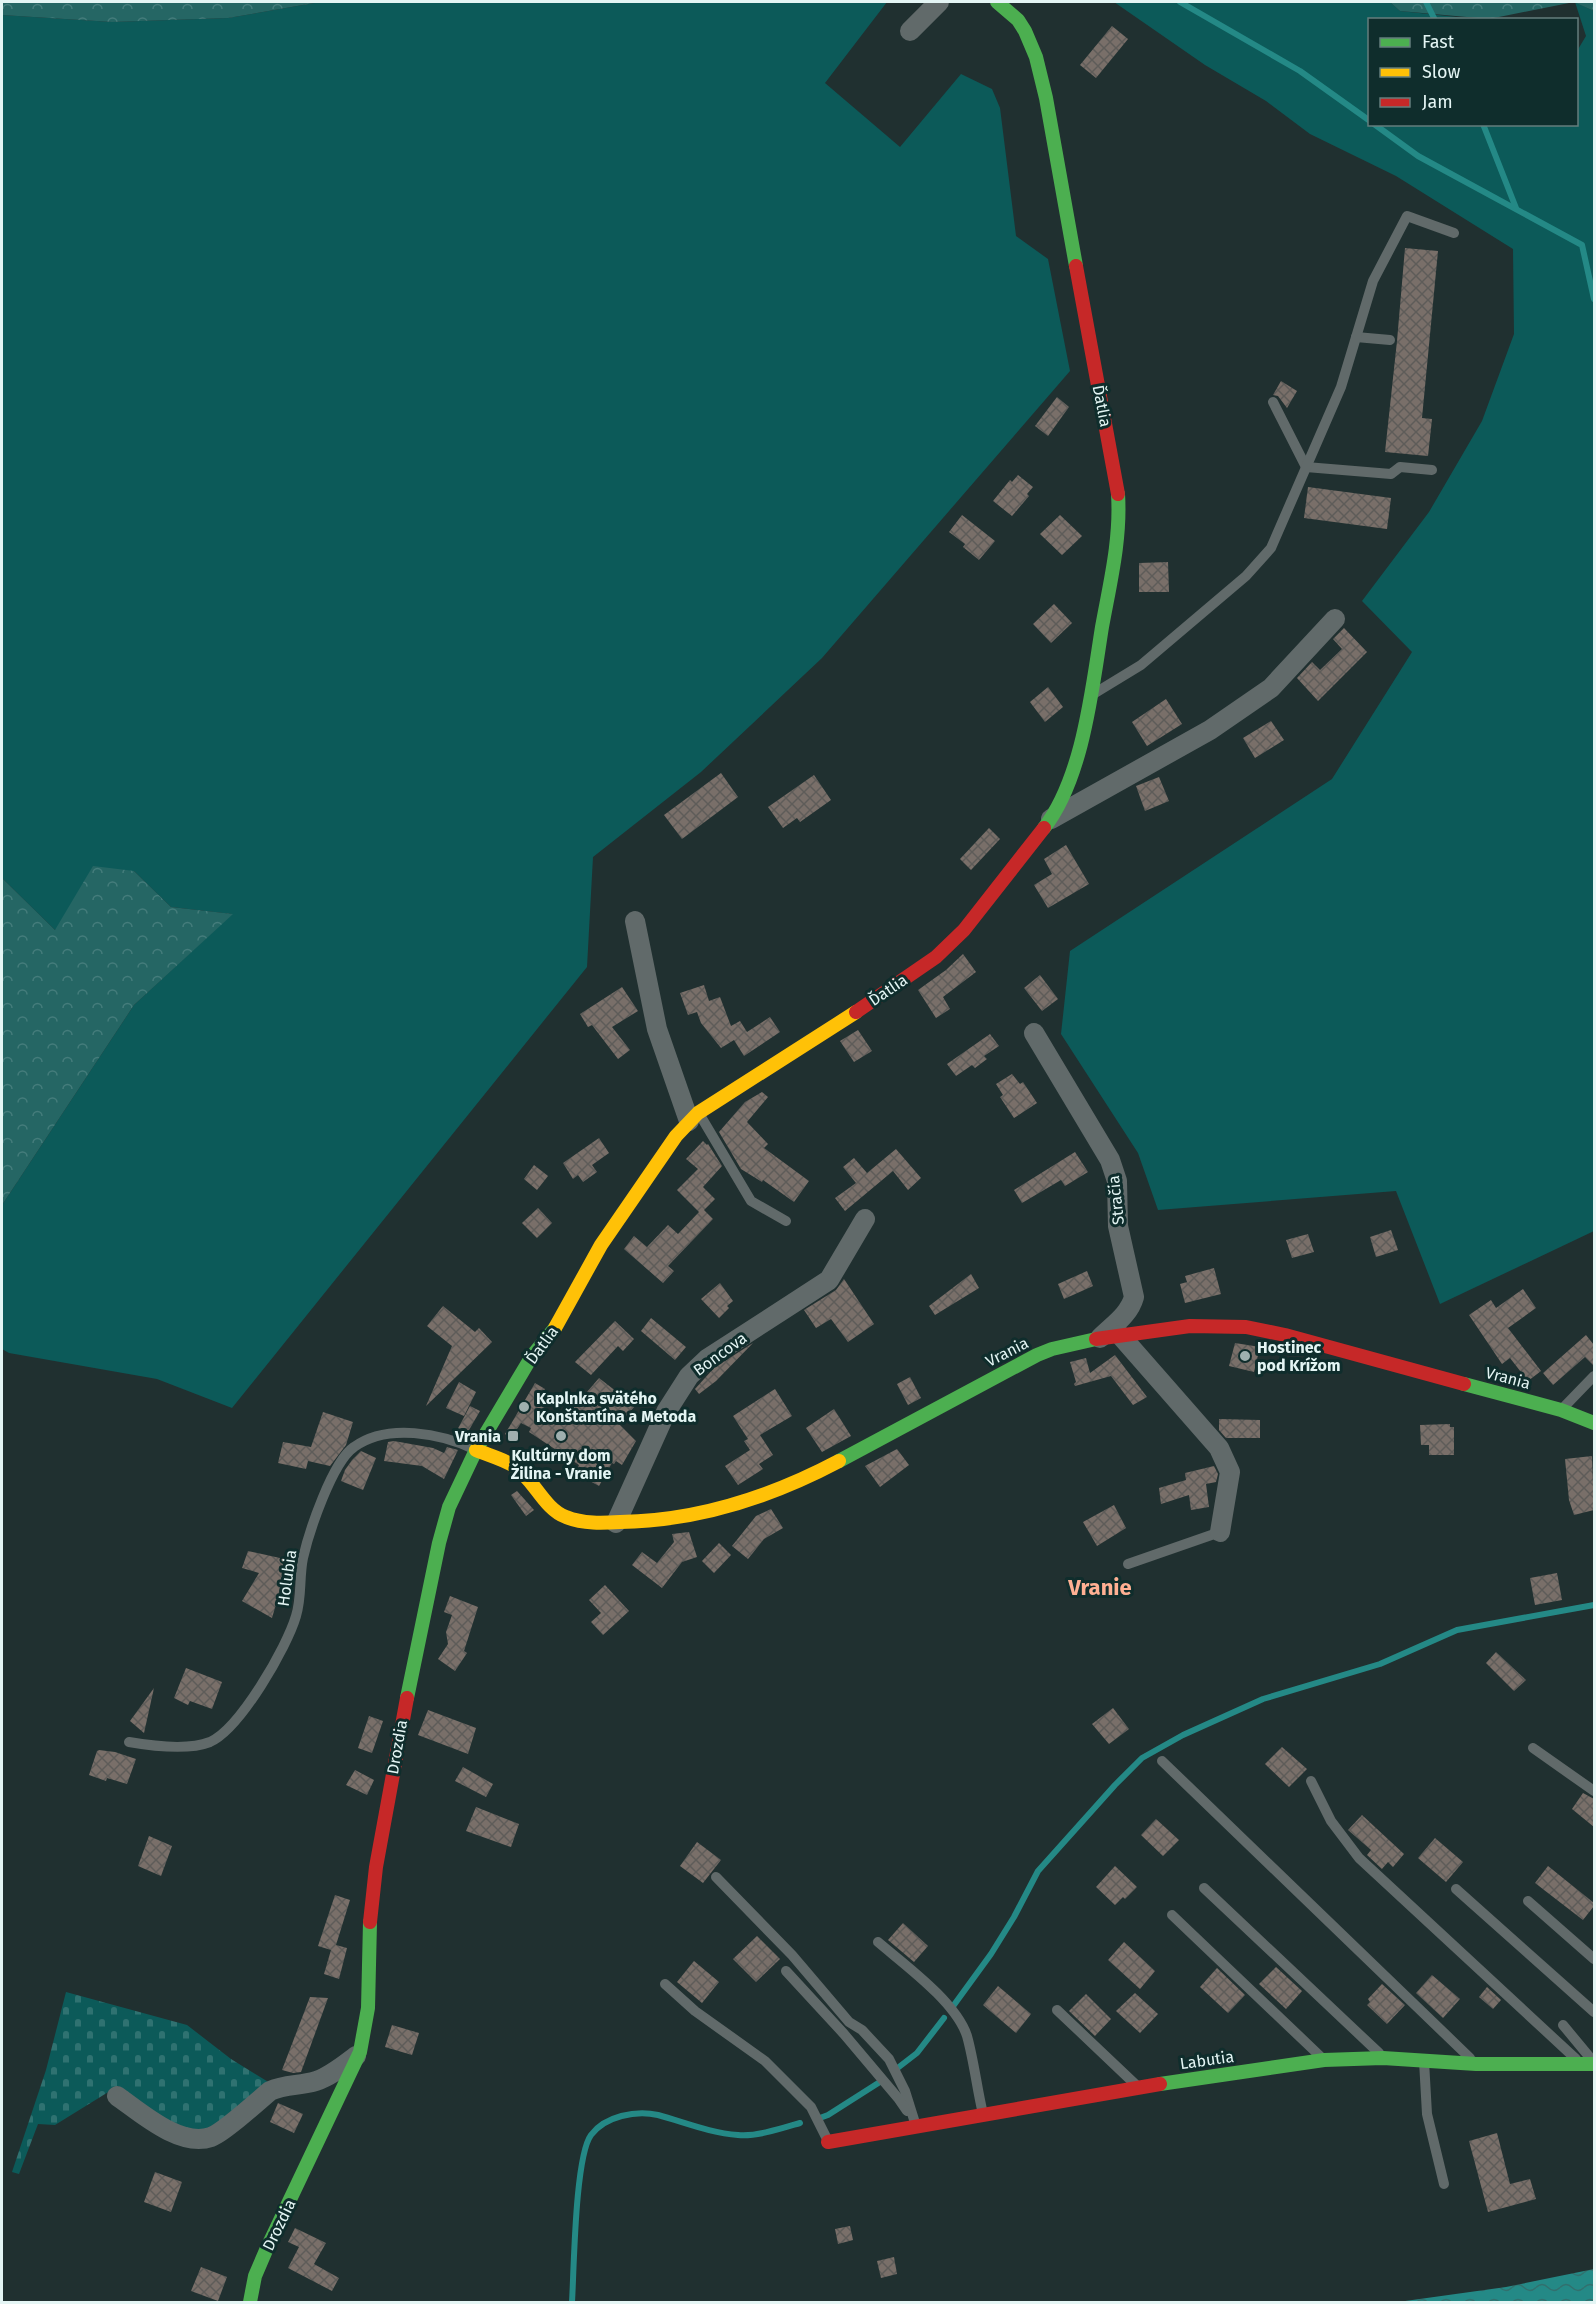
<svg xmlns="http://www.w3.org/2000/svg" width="1596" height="2304" font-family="'Fira Sans',sans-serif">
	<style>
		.green { fill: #0c5a59 }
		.forest { fill: url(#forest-crowns) }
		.cemetery { fill: url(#cemetery-stones) }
		.water { fill: url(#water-waves) }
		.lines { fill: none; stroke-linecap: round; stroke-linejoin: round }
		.stream { stroke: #248986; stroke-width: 6 }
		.building { fill: url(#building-cross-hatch) }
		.lane { stroke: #616a6a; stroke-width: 10 }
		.street { stroke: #616a6a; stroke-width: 20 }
		.fast { stroke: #4caf50; stroke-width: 14 }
		.slow { stroke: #ffc107; stroke-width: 14 }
		.jam { stroke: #c62828; stroke-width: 14 }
		.poi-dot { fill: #9fb0af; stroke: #0f2d2c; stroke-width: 2 }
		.labels { text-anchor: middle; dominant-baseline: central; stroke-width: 6; stroke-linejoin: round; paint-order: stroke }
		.street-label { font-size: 16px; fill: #e4f5f4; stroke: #0f2d2c }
		.poi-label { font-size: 16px; font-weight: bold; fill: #e4f5f4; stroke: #0f2d2c; text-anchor: start }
		.district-label { font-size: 22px; font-weight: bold; fill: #feb093; stroke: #0f2d2c }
	</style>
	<defs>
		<pattern id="forest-crowns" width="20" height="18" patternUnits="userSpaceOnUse" patternTransform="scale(1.5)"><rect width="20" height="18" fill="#256664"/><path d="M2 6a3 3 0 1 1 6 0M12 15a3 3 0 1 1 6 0" fill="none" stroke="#447c7b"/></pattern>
		<pattern id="cemetery-stones" width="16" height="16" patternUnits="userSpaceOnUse" patternTransform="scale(1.5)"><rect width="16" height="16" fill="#0c5a59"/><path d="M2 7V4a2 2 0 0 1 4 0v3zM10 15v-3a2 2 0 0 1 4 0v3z" fill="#2f7271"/></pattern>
		<pattern id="water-waves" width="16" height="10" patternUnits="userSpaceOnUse" patternTransform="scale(1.5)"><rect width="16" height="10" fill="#248986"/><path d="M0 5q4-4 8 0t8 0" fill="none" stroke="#31706e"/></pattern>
		<pattern id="building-cross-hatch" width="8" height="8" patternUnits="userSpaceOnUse" patternTransform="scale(1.5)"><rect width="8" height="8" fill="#796f69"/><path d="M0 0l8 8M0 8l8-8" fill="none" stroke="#5e5c59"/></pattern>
	</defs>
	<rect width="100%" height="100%" fill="#203030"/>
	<g class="green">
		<polygon points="320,2 887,2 825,83 900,147 961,74 992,89 1000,108 1016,236 1048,259 1070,371 822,658 701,772 593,857 587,967 232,1408 157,1379 9,1353 2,1349 2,1205 134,1005 232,914 171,907 134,871 55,930 2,878 2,15 112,22 228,18"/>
		<polygon points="1114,2 1390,2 1400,11 1476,19 1370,20 1370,124 1576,124 1577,51 1586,36 1575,2 1594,11 1594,1231 1440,1304 1396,1191 1158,1210 1138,1153 1061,1034 1070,951 1332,779 1412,652 1362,601 1429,512 1482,421 1514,334 1513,249 1396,176 1310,134 1266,101 1205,65"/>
	</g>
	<g class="forest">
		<polygon points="2,2 320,2 228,18 112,22 2,15"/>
		<polygon points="1390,2 1594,2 1594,11 1574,2 1489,19 1400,11"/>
		<polygon points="93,866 134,871 171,907 233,914 134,1005 2,1205 2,878 55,930"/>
	</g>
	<path class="cemetery" d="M66,1992L187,2025L231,2059L270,2083L211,2133C170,2131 148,2112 118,2086L55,2125L38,2124L19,2174L12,2172L46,2070Z"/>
	<polygon class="water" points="1594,2269 1594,2302 1398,2302 1506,2287"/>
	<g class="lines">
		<g class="stream">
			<polyline points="1180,2 1300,71 1370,121"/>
			<polyline points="1426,2 1435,20"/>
			<polyline points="1374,124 1418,156 1582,245 1594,299"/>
			<polyline points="1483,124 1516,208"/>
			<polyline points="951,2009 991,1954 1014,1917 1038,1871 1115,1785 1142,1758 1183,1735 1263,1699 1380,1664 1457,1630 1594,1605"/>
			<polyline points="895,2070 917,2053 944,2018"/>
			<polyline points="817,2119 828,2115 883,2080"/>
			<path d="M572,2302C574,2270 575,2157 591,2135C605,2116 636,2110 658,2115C684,2122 710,2133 738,2135C756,2137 783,2128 800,2123"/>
		</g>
	</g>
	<g class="building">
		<polygon points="1112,26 1128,39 1096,78 1080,65"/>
		<polygon points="1405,248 1438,251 1422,418 1432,419 1428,456 1385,452 1397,341"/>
		<polygon points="1281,381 1297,391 1287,408 1278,396 1273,395"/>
		<polygon points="1057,397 1069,407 1048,436 1035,426"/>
		<polygon points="1018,475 1033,487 1027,494 1029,496 1012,516 993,501 1010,480 1012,482"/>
		<polygon points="1308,487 1391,498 1387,529 1304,518"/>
		<polygon points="962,515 995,541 979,560 963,547 965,544 949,532"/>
		<polygon points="1060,515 1082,536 1062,555 1040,534"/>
		<polygon points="1168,562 1169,592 1139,592 1139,563"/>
		<polygon points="1054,604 1072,623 1051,643 1033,624"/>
		<polygon points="1344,628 1367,652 1318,701 1297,678 1312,662 1320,670 1342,649 1333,639"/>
		<polygon points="1048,687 1063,707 1045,722 1030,702"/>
		<polygon points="1166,699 1182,724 1147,746 1132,722"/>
		<polygon points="1271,721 1284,740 1255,758 1243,738"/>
		<polygon points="721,773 738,797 682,839 664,815"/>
		<polygon points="814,775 831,800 800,822 797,818 783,828 768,807"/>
		<polygon points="1159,777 1169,801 1145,811 1136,786"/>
		<polygon points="989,828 1000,839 971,870 960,859"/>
		<polygon points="1066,845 1089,884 1048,908 1034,885 1052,874 1044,859"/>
		<polygon points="963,954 976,972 943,997 950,1009 936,1018 918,990 946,970"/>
		<polygon points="1040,975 1058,999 1042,1011 1024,988"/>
		<polygon points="704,985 709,1001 720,997 731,1026 740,1021 747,1032 770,1017 780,1032 744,1056 734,1040 721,1048 701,1023 697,1012 688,1015 680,993"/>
		<polygon points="622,987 638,1011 612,1027 630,1050 618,1059 592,1025 588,1027 580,1014"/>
		<polygon points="858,1030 872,1051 854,1062 840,1041"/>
		<polygon points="990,1034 999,1046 984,1056 987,1059 975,1068 972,1065 956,1076 947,1064"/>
		<polygon points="1012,1074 1020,1084 1023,1082 1037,1103 1014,1118 1000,1097 1003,1095 996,1084"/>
		<polygon points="762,1092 768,1097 747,1122 768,1144 764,1148 809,1181 794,1202 763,1180 762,1182 741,1169 719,1132 745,1102"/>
		<polygon points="599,1138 609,1153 592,1165 597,1172 583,1182 578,1175 573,1179 563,1163"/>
		<polygon points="703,1141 707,1145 708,1144 722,1166 703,1187 715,1199 704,1210 713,1219 668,1266 674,1271 663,1283 624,1249 634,1236 647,1247 668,1225 678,1234 699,1212 677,1190 698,1169 686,1159"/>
		<polygon points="896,1149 921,1178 908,1190 893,1171 845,1211 835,1198 856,1183 843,1167 854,1158 867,1173"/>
		<polygon points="1075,1152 1088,1172 1065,1186 1061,1180 1022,1203 1014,1190"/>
		<polygon points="534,1165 548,1176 537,1190 524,1179"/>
		<polygon points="538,1208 552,1223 537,1238 522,1223"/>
		<polygon points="1391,1230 1398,1250 1376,1257 1370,1237"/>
		<polygon points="1308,1234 1314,1252 1292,1258 1286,1240"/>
		<polygon points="1214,1268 1221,1294 1185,1303 1180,1284 1187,1282 1185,1276"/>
		<polygon points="1087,1271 1093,1286 1064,1299 1058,1284"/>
		<polygon points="971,1274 979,1288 935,1315 929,1306"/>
		<polygon points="844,1279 874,1324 848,1342 831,1319 816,1328 804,1310 836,1290"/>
		<polygon points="720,1283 733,1301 727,1306 729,1308 719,1318 701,1299"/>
		<polygon points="1523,1289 1536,1308 1508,1328 1541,1371 1528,1381 1510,1358 1502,1364 1469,1315 1491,1300 1496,1308"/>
		<polygon points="443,1306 475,1332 479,1328 492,1342 426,1406 452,1346 427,1326"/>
		<polygon points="651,1318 686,1347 675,1360 641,1331"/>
		<polygon points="615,1321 634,1339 623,1351 618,1346 591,1375 575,1362"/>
		<polygon points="1586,1335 1594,1345 1594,1366 1585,1357 1553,1385 1543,1373"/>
		<polygon points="753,1343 716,1381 699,1394 695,1389 714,1368"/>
		<polygon points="1235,1343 1260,1347 1254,1372 1229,1366"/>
		<polygon points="1115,1355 1147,1397 1133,1405 1111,1376 1075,1386 1074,1384 1076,1382 1070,1362 1086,1358 1090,1373"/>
		<polygon points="910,1377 921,1398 908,1405 897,1384"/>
		<polygon points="599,1378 635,1406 619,1424 636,1441 622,1465 616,1461 614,1464 612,1463 599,1486 575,1473 579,1465 529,1432 531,1428 521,1423 511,1438 505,1434 535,1383 545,1389 535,1402 563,1420"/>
		<polygon points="459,1382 476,1392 464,1416 446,1408"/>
		<polygon points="775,1389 792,1416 760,1435 773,1455 759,1464 763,1469 738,1485 725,1466 750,1450 744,1441 748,1439 733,1416"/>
		<polygon points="470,1406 480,1411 465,1437 455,1434"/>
		<polygon points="834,1409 851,1436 822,1452 806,1428"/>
		<polygon points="323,1412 353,1422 346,1445 330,1466 308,1461 306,1469 278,1463 283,1442 311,1447"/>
		<polygon points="1219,1419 1260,1420 1260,1438 1226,1438 1219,1430"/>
		<polygon points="1450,1424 1450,1427 1454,1427 1454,1455 1429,1455 1429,1445 1421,1445 1420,1425"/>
		<polygon points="394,1441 433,1448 444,1453 447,1447 458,1450 444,1479 422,1466 384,1461 388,1442"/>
		<polygon points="897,1449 909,1465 880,1487 865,1466"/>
		<polygon points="361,1451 376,1458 363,1490 341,1481 345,1470 352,1460"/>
		<polygon points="1592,1456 1594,1510 1574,1515 1569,1500 1565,1459"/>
		<polygon points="1214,1466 1218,1474 1216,1482 1206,1484 1209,1507 1191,1510 1189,1495 1161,1504 1159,1488 1186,1480 1185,1473"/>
		<polygon points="517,1491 534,1510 526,1516 511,1495"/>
		<polygon points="1114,1505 1126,1528 1097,1546 1083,1522"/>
		<polygon points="771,1509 783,1528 764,1539 748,1559 732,1546 756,1516"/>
		<polygon points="689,1532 697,1557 682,1562 662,1588 632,1565 642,1552 657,1563 674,1542 672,1534"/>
		<polygon points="719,1543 731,1555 714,1573 702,1561"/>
		<polygon points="248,1551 289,1560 272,1618 242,1601 259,1573 242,1568"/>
		<polygon points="1557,1573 1562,1600 1535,1605 1530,1578"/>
		<polygon points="605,1585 629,1611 603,1635 591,1622 601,1613 589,1600"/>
		<polygon points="450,1596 478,1607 464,1651 467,1653 455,1671 438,1659 448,1644 446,1632 452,1615 444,1612"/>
		<polygon points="1496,1652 1526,1680 1514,1691 1486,1663"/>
		<polygon points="186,1668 222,1682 212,1709 190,1701 188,1705 174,1698"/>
		<polygon points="154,1688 144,1733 130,1721"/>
		<polygon points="1113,1708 1129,1729 1109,1744 1092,1724"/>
		<polygon points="428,1710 476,1728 468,1754 418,1735"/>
		<polygon points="369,1716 383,1721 372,1753 358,1748"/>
		<polygon points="1282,1747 1307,1769 1289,1787 1265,1764"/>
		<polygon points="99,1750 115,1752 136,1759 127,1784 107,1778 106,1781 89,1775 97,1751"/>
		<polygon points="463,1767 493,1784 486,1797 455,1781"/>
		<polygon points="355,1770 374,1780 367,1795 346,1785"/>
		<polygon points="1583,1793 1594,1799 1594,1827 1572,1809"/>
		<polygon points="476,1807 519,1824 511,1847 466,1831"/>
		<polygon points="1362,1815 1404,1854 1393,1867 1388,1862 1382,1869 1367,1855 1371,1850 1348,1830"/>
		<polygon points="1156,1819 1179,1840 1163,1856 1141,1835"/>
		<polygon points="149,1836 172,1846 161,1876 138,1866"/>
		<polygon points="1435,1838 1463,1862 1446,1882 1418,1858"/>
		<polygon points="697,1842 721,1860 703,1883 680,1866"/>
		<polygon points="1115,1866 1137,1887 1125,1899 1123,1897 1115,1905 1096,1887"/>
		<polygon points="1548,1866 1594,1903 1594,1906 1583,1920 1535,1883"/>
		<polygon points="335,1895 350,1900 336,1945 347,1948 339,1979 324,1974 331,1950 318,1946"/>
		<polygon points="903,1923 928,1946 914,1962 888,1940"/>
		<polygon points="757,1936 780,1959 756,1982 733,1959"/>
		<polygon points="1124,1942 1155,1971 1140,1989 1108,1960"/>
		<polygon points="694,1961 719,1982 702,2003 677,1982"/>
		<polygon points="1276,1967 1302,1991 1286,2009 1259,1984"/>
		<polygon points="1217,1968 1245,1995 1228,2013 1200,1987"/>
		<polygon points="1432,1975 1460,1999 1443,2018 1416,1993"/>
		<polygon points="1382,1984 1405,2005 1387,2024 1367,2005 1370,2002 1368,1999"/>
		<polygon points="998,1986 1031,2014 1016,2033 983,2005"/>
		<polygon points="1487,1987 1501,2000 1493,2009 1479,1997"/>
		<polygon points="1135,1993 1158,2014 1140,2033 1116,2011"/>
		<polygon points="1086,1994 1111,2019 1095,2036 1069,2011"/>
		<polygon points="310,1997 328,1998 301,2072 293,2073 282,2070"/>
		<polygon points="392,2025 419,2033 412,2055 385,2047"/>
		<polygon points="278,2103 303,2114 294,2133 270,2122"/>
		<polygon points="1497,2133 1510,2184 1530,2179 1536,2199 1488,2212 1469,2141"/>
		<polygon points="155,2172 182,2182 171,2212 144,2202"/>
		<polygon points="850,2226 853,2240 838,2244 835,2229"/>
		<polygon points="295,2228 326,2243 314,2264 339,2278 332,2291 288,2268 299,2247 288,2242"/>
		<polygon points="894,2257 897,2274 881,2278 877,2261"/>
		<polygon points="201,2267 227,2277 218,2301 191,2291"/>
	</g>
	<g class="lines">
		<g class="lane">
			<polyline points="1356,337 1390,340"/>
			<polyline points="1273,402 1306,467 1391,474 1400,467 1432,470"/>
			<polyline points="1095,693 1141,665 1246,576 1271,548 1341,387 1373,281 1407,216 1454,233"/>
			<polyline points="700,1115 751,1201 786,1221"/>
			<polyline points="1563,1408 1594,1376"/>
			<polyline points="1128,1564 1220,1532"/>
			<path d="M129,1742C152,1746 187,1751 210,1742C240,1729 287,1647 296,1616C302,1597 299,1577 303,1558C309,1532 332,1462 354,1447C387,1423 441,1433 476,1450"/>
			<polyline points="1533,1748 1594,1791"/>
			<polyline points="1162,1761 1470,2058"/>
			<polyline points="1311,1781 1331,1821 1359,1858 1576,2059"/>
			<polyline points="716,1877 792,1955 849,2022 862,2030 889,2059 905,2091 916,2126"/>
			<polyline points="1204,1888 1379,2053"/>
			<polyline points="1456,1889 1594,2012"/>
			<polyline points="1528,1901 1594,1959"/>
			<polyline points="1172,1915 1321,2057"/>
			<path d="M878,1942C905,1965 956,2002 967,2036C974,2061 977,2089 983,2114"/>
			<polyline points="786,1971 844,2034 898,2098 907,2111"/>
			<polyline points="665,1984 695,2011 765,2061 811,2107 828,2141"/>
			<polyline points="1057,2010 1136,2085"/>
			<polyline points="1563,2025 1592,2060"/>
			<polyline points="1424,2061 1427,2114 1444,2184"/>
		</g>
		<g class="street">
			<polyline points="910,31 939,2"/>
			<polyline points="1051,819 1210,730 1271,688 1335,619"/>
			<polyline points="635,921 657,1029 689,1121"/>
			<path d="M1034,1033L1110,1160L1117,1181L1118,1226L1134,1297C1129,1315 1113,1325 1100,1338"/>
			<polyline points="1120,1335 1219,1448 1230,1472 1220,1532"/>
			<polyline points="616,1523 666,1412 689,1376 707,1359 829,1280 865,1219"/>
			<path d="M117,2096C140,2112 180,2148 211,2137C223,2133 258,2101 270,2091C285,2084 300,2086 316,2081C331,2076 344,2065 356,2056"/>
		</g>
		<g class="fast">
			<polyline points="997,2 1018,20 1025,31 1036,57 1046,98 1076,266"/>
			<path d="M1044,828C1083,778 1092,689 1102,627C1110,583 1121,539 1118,494"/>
			<polyline points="1464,1384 1561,1410 1594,1423"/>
			<polyline points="839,1461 1037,1355 1052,1349 1096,1339"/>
			<polyline points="407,1698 439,1543 449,1507 476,1450 532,1356 555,1328"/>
			<polyline points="1160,2084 1324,2060 1383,2058 1476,2064 1594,2064"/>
			<polyline points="250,2302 255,2276 267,2248 360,2052 368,2008 370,1922"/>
		</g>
		<g class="slow">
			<polyline points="555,1328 601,1245 676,1136 698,1113 856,1012"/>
			<path d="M476,1450C488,1455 503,1459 514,1466C534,1479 544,1509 566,1517C583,1524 603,1523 620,1522C697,1521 771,1497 839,1461"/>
		</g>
		<g class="jam">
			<polyline points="1076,266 1118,494"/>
			<polyline points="856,1012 936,957 964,930 1044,828"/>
			<polyline points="1096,1339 1190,1326 1246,1327 1285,1335 1464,1384"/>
			<polyline points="370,1922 376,1867 407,1698"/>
			<polyline points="828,2142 1160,2084"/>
		</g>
	</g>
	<g class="poi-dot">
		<circle cx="1245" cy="1356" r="6"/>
		<circle cx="524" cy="1407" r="6"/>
		<rect x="507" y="1430" width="12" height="12" rx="3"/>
		<circle cx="561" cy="1436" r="6"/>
	</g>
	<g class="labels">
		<g class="street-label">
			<text transform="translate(1102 406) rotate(79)">Ďatlia</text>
			<text transform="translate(888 990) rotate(-34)">Ďatlia</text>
			<text transform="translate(1116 1200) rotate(-96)">Stračia</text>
			<text transform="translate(542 1345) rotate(-54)">Ďatlia</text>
			<text transform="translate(1007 1352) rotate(-27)">Vrania</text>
			<text transform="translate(720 1354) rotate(-36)">Boncova</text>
			<text transform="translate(1508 1378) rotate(15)">Vrania</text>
			<text transform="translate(287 1578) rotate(-82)">Holubia</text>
			<text transform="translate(397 1747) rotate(-80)">Drozdia</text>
			<text transform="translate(1207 2060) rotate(-8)">Labutia</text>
			<text transform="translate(279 2225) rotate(-64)">Drozdia</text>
		</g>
		<g class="poi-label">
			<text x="1257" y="1347">Hostinec<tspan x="1257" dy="18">pod Krížom</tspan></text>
			<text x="536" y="1398">Kaplnka svätého<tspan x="536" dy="18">Konštantína a Metoda</tspan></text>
			<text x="501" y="1436" text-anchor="end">Vrania</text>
			<text x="561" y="1455" text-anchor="middle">Kultúrny dom<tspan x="561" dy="18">Žilina - Vranie</tspan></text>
		</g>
		<g class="district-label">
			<text x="1100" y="1587">Vranie</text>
		</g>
	</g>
	<rect width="1596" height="2304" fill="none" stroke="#e4f5f4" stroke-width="6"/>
	<rect x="1368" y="18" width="210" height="108" fill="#0f2d2c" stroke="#647d7c" stroke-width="1.5"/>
	<rect x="1380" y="38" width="30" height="9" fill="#4caf50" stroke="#647d7c" stroke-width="1.5"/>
	<text x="1422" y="48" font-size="18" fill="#e4f5f4">Fast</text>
	<rect x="1380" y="68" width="30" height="9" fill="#ffc107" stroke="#647d7c" stroke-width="1.5"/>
	<text x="1422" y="78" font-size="18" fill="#e4f5f4">Slow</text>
	<rect x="1380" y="98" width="30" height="9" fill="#c62828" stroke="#647d7c" stroke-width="1.5"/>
	<text x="1422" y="108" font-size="18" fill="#e4f5f4">Jam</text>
</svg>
